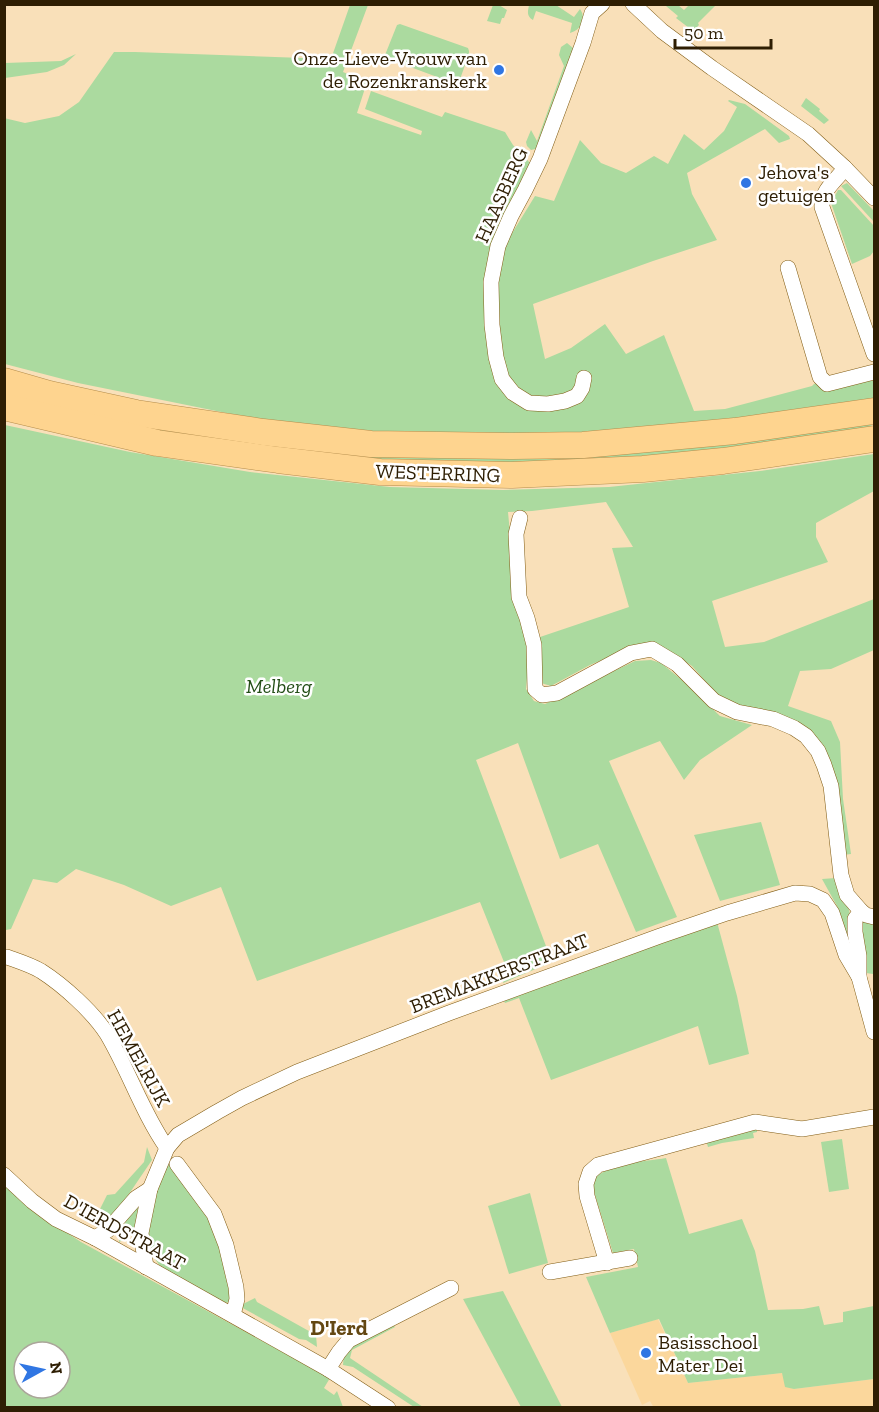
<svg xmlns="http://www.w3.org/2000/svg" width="879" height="1412" font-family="'Zilla Slab',serif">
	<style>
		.built { fill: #fbd79c }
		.green { fill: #abda9f; fill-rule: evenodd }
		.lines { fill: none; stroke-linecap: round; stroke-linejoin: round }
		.minor-casing { stroke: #825d15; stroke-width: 16 }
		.trunk-casing { stroke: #b58d4c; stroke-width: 27 }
		.minor { stroke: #fff; stroke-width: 15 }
		.trunk { stroke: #fed48f; stroke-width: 26 }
		.poi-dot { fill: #3076e3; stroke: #fff; stroke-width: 2 }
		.labels { text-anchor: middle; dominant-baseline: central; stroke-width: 5; stroke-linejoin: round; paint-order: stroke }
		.poi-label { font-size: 20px; fill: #2e1e03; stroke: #fff; text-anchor: start }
		.street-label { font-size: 20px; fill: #2e1e03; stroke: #fff }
		.park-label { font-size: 20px; font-style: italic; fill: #234e16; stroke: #fff }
		.neighbourhood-label { font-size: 21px; font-weight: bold; fill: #634712; stroke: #fff }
	</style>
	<rect width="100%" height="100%" fill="#f9e0b9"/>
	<polygon class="built" points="658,1319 688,1383 782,1373 794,1389 874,1379 874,1407 654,1408 650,1401 642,1405 610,1333"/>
	<g class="green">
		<polygon points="350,5 368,5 343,72 367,82 357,113 421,135 422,131 365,109 371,91 442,117 445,112 505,132 513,145 530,163 502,224 499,280 506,243 535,196 554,201 580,140 601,163 626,173 654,156 668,164 684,134 704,150 724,131 737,107 728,101 729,100 745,104 789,136 790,139 779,143 765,129 687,173 692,194 717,240 653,261 533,304 545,359 571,348 605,324 626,354 664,335 694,411 725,409 812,386 814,384 820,382 870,378 874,382 874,399 675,427 541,436 406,435 256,419 78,383 5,364 4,118 25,123 59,116 79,102 114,52 135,52 331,59"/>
		<polygon points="493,5 499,5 507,10 504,18 502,18 500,24 487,21"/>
		<path d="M529,5H556L574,17L580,9C587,19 581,30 570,33L572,23L536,11L533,20C526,16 528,11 529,5Z"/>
		<polygon points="667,5 678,5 684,10 689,5 716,5 698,23 699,25 693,31 676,18 678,16 666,6"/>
		<polygon points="400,24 468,48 469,51 469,54 459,82 456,84 386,58 385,55 397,25"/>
		<polygon points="567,43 573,48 573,51 537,147 535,149 531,150 527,146 526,142 531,130 537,141 564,66 559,55 561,47"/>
		<polygon points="76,54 64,65 47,72 5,78 5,63 61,61"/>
		<polygon points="806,98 820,109 819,111 829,120 824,124 801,106"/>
		<polygon points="847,183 874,211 874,222 841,186"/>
		<polygon points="838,190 841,190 874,226 874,251 870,256 852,264 831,203"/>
		<polygon points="4,390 335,448 871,421 872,431 723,452 582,464 407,464 163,434 5,400"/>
		<polygon points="5,425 130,452 250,472 390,487 503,490 609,487 760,471 874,454 874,491 816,523 816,537 828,562 712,601 725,647 764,642 874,599 874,650 831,669 800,671 788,706 831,721 840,742 843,799 851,854 843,855 822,746 739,708 719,697 692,666 661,646 628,649 590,665 551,686 541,683 540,637 629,607 612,548 633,547 606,502 532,511 508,512 516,598 530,644 526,689 534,701 545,704 635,661 651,660 661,663 688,685 720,716 752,725 700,760 684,780 660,741 609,761 677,917 636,932 598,844 560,859 518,743 476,760 552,962 503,983 506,967 480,902 257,981 221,887 171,906 124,885 76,869 57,883 33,879 11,929 6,930 5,931"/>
		<polygon points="761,822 780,885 720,901 694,835"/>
		<polygon points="836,878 847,902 851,918 849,952 837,906 822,879"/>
		<polygon points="864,920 874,921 873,974 866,973 861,923"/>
		<polygon points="717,922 737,996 749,1054 709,1065 698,1026 551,1080 519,998 505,1003 504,1001"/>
		<polygon points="757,1128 757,1132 753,1133 754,1138 722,1143 708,1147 706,1140"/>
		<polygon points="842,1139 849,1189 829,1192 821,1142"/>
		<polygon points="147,1147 152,1160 114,1216 100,1224 93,1223 107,1195 115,1194 144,1162"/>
		<path d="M666,1158L689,1234L742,1219L755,1251L768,1310L803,1309L819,1306L824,1325L843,1322V1312L874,1306V1379L794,1389L785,1387L782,1373L688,1383L659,1319L610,1333L586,1277L638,1267L634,1249L613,1253L594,1192L593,1180C609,1162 644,1162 666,1158Z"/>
		<path d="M166,1163H172L211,1215L224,1248L231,1302L224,1303L162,1268C156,1261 150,1253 148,1244C143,1226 160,1181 166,1163Z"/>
		<path d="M4,1184L31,1209L81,1242L330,1378L324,1388L334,1395L337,1391L343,1407H5ZM24,1352H60V1388H24Z"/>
		<polygon points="530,1193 548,1263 509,1274 488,1206"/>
		<path d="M142,1202C137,1218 136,1236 119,1242L120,1231L137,1203Z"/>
		<polygon points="503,1291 562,1407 521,1407 463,1299"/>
		<polygon points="255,1298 257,1302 316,1335 317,1347 306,1340 299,1339 239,1306"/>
		<polygon points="392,1323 395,1327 352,1350 350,1358 423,1407 414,1407 353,1367 343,1365 344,1353 349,1344"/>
	</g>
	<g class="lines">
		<defs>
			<g id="minor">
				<polyline points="633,4 662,31 712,68 808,134 845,168 874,198"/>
				<path d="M845,168C836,181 821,190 822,207L874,354"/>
				<polyline points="788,268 820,377 827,384 874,372"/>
				<polyline points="584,378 582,388 577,396 565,401 548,404 529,403 513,393 502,379 496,357 492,325 491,282 498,246 511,216 525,190 540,159 583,43 592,13 602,4"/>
				<polyline points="520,518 516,534 519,597 527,618 534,645 535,689 542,695 557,693 631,653 652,649 677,664 714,701 737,712 773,719 794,728 806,736 818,751 824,765 831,786 841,875 847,895 861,911 866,915 874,917"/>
				<polyline points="861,911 855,919 855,932 859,956 859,977 874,1032"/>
				<path d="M7,957C18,961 31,965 41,971C63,985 93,1012 107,1034C129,1071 142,1112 167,1148"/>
				<polyline points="177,1164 214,1214 226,1245 236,1287 237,1299 233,1315"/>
				<polyline points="4,1175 32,1201 56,1219 95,1238 328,1369 388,1408"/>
				<polyline points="95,1238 108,1230 136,1198 150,1189"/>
				<polyline points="607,1263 587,1196 586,1184 590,1172 598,1165 755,1122 802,1129 874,1117"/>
				<polyline points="146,1267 141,1233 150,1189 167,1148 178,1135 217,1112 242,1098 297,1072 449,1013 660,936 727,913 795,893 810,894 823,900 832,913 846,955 859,977"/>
				<polyline points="550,1272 630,1258"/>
				<polyline points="328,1369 339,1352 349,1340 451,1288"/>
			</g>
			<g id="trunk">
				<polyline points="4,381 49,394 136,413 263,432 371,444 513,446 583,445 735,431 874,411"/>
				<polyline points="4,407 157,443 278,460 380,472 512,475 643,469 723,461 874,439"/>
			</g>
		</defs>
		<use href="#minor" class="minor-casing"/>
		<use href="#trunk" class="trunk-casing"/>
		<use href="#minor" class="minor"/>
		<use href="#trunk" class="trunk"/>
	</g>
	<g class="poi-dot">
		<circle cx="499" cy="70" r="6"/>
		<circle cx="746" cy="183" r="6"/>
		<circle cx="646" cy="1353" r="6"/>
	</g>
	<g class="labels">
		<g class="poi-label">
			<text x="487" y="58" text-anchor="end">Onze-Lieve-Vrouw van<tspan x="487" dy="23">de Rozenkranskerk</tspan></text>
			<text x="758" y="172">Jehova's<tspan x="758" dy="23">getuigen</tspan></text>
			<text x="658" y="1342">Basisschool<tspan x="658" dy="23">Mater Dei</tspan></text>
		</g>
		<g class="street-label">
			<text transform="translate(501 195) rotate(-66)">HAASBERG</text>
			<text transform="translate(438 473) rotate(2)">WESTERRING</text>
			<text transform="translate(499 973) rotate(-21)">BREMAKKERSTRAAT</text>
			<text transform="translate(139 1058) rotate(61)">HEMELRIJK</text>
			<text transform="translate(125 1232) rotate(29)">D'IERDSTRAAT</text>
		</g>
		<g class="park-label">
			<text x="279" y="686">Melberg</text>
		</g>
		<g class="neighbourhood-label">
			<text x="339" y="1327">D'Ierd</text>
		</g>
	</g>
	<rect width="879" height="1412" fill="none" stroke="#2e1e03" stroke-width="12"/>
	<g transform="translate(42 1370) rotate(82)"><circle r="28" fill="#ffffff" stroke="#aba59a" stroke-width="1.5"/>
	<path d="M0-4.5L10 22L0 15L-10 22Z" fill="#3076e3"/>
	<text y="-9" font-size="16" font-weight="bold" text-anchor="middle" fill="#2e1e03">N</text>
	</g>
	<path d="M675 39v9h96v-9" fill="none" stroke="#2e1e03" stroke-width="3"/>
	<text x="684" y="39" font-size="18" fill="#2e1e03" stroke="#ffffff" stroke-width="4.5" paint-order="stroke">50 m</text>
</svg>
